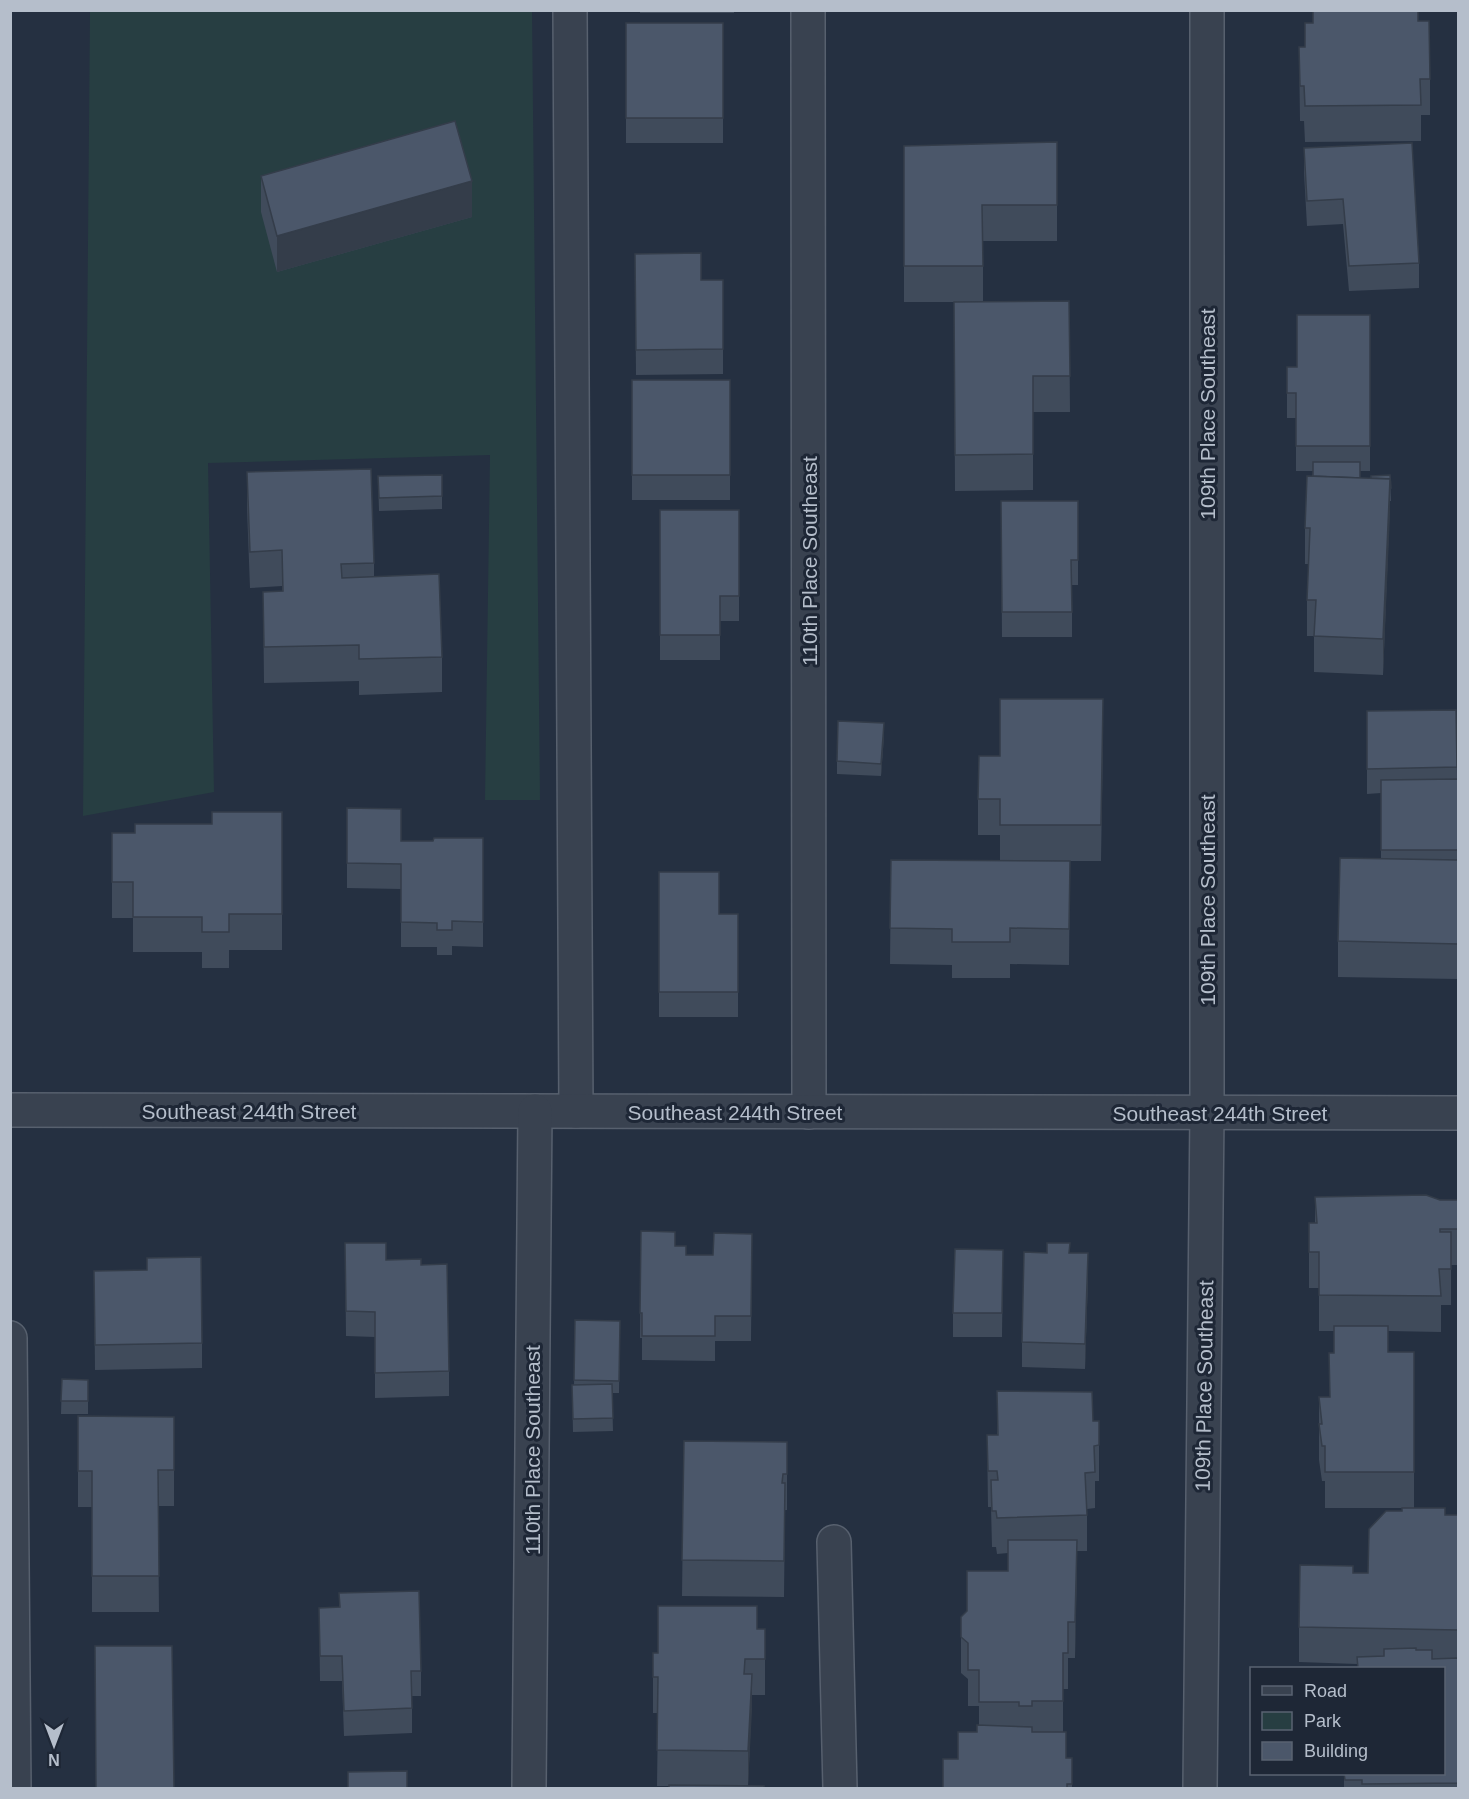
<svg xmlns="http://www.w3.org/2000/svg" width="1469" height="1799" font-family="Arial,sans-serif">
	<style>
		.green { fill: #273e42 }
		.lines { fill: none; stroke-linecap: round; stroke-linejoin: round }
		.minor-casing { stroke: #57606e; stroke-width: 36 }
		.minor { stroke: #394250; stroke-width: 33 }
		.wall { fill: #404b5b }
		.shaded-wall { fill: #343d4a }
		.building { fill: #4b576a; stroke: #343d4a; stroke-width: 1.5 }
		.labels { text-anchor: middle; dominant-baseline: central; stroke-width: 6; stroke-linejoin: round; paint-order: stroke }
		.street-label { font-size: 21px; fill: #b5becb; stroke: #1e2736 }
	</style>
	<rect width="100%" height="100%" fill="#253041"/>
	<polygon class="green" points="90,11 532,11 540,800 485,800 490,455 208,463 214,792 83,816"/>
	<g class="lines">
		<defs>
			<g id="minor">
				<polyline points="570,10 576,1111"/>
				<polyline points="808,10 809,1112"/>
				<polyline points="10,1110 1458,1113"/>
				<polyline points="10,1338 14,1788"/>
				<polyline points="834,1542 840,1788"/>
				<polyline points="529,1788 535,1111"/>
				<polyline points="1200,1788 1207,1113 1207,10"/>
			</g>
		</defs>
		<use href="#minor" class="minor-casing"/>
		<use href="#minor" class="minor"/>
	</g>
	<g class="wall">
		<rect x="640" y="10" width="94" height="3"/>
		<polygon points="1418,21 1430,79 1430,115 1421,115 1421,141 1305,142 1304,121 1300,121 1299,47 1305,47 1313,23"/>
		<rect x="626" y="23" width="97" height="120"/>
		<polygon points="1057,142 1057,241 983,241 983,302 904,302 904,146"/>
		<polygon points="1304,148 1419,263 1419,288 1349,291 1343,224 1307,226 1304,173"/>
		<polygon points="261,176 472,217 277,272 261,212"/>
		<polygon points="635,254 701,280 723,349 723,374 636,375"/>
		<polygon points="1069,301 1070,412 1033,412 1033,490 955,491 954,302"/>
		<polygon points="1370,315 1370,471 1360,471 1360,478 1371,478 1390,475 1391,501 1390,501 1383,675 1314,672 1314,636 1307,636 1307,600 1309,564 1305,564 1305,528 1313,471 1296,471 1296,418 1287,418 1287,367 1297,367"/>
		<rect x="632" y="380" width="98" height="120"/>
		<polygon points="247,472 374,563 374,576 442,657 442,692 359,695 359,681 264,683 263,592 282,591 282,586 250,588 247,508"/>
		<polygon points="442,475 442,509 379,511 378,476"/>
		<polygon points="1001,501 1078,501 1078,585 1072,585 1072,637 1002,637"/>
		<polygon points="660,510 739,510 739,621 720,621 720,660 660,660"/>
		<polygon points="1456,710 1457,779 1458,779 1458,979 1338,977 1338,941 1381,859 1381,793 1367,794 1367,711"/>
		<polygon points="1103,734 1101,861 1070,861 1069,965 1010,964 1010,978 952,978 952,965 890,964 891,860 1000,860 1000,835 978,835 978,799 1000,756"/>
		<polygon points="884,736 881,776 837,774 837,761"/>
		<polygon points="347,808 401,841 433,841 483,838 483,947 452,946 452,955 437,955 437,947 401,947 401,889 347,888"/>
		<polygon points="282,812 282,950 229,950 229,968 202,968 202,952 133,952 133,918 112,918 112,833 135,833 212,824"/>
		<polygon points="659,872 719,914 738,914 738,1017 659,1017"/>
		<polygon points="1315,1197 1458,1200 1458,1265 1451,1265 1451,1305 1441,1305 1441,1332 1388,1331 1388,1352 1414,1352 1414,1508 1325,1508 1325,1481 1322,1481 1319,1460 1319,1397 1330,1397 1329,1353 1334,1353 1334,1331 1319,1331 1319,1288 1309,1288 1309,1223 1315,1223"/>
		<polygon points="641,1231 675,1246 686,1255 713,1255 752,1234 751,1341 715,1341 715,1361 642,1360 642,1338 640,1338"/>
		<polygon points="345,1243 386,1260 421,1265 449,1371 449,1396 375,1398 375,1337 346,1336"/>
		<polygon points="1003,1250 1002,1337 953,1337 953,1313"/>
		<polygon points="1070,1253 1088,1278 1085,1369 1022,1367 1022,1342"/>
		<polygon points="94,1271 202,1343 202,1368 95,1370"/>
		<polygon points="575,1320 620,1321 619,1393 612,1393 613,1431 573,1432 572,1385 574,1385"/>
		<polygon points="62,1379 88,1380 88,1414 61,1414"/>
		<polygon points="997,1391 1093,1421 1099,1445 1099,1481 1095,1481 1095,1508 1087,1509 1087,1551 1077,1551 1075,1658 1068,1658 1068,1689 1063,1689 1063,1732 1066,1758 1072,1758 1072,1788 943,1788 958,1759 977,1732 979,1725 979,1706 968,1706 968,1679 961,1673 961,1617 1008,1571 1008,1553 997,1554 996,1547 992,1547 991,1507 988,1507 987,1435 997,1435"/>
		<polygon points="78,1416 174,1417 174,1506 158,1506 159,1612 92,1612 92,1507 78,1507"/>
		<polygon points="684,1441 787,1442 787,1510 785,1510 784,1597 682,1596"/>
		<polygon points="1445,1515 1458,1515 1458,1788 1344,1788 1344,1773 1443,1773 1357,1664 1299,1662 1299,1627 1353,1573 1368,1573"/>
		<polygon points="339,1593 421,1671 421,1696 412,1696 412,1733 344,1736 342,1681 320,1681 319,1608 339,1607"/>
		<polygon points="757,1629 765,1629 765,1695 752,1695 748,1786 657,1786 658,1713 653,1713 653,1653 658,1653"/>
	</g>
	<g class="shaded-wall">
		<polygon points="472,181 472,217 277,272 277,236"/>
		<polygon points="1390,479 1390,515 1383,675 1383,639"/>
		<polygon points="884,723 884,736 881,776 881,764"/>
		<polygon points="1088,1253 1088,1278 1085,1369 1085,1344"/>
		<polygon points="1077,1540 1077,1576 1075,1658 1075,1622"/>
		<polygon points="752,1674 752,1710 748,1787 748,1751"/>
	</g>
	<g class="building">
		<polygon points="1313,10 1418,10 1418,21 1429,21 1430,79 1420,79 1421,105 1305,106 1304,86 1300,86 1299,47 1305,47 1305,23 1313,23"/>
		<rect x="626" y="23" width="97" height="95"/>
		<polygon points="455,121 472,181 277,236 261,176"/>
		<polygon points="1057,142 1057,205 982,205 983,266 904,266 904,146"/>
		<polygon points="1412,143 1419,263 1349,266 1343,199 1307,201 1304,148"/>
		<polygon points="701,253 701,280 723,280 723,349 636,350 635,254"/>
		<polygon points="1069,301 1070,376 1033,376 1033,454 955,455 954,302"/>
		<polygon points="1297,315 1370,315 1370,446 1296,446 1296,393 1287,393 1287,367 1297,367"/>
		<rect x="632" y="380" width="98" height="95"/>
		<polygon points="1313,462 1360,462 1360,478 1313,476"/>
		<polygon points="371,469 374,563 341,564 342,578 439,574 442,657 359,659 359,645 264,647 263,592 283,591 282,550 250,552 247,472"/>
		<polygon points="442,475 442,496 379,498 378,476"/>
		<polygon points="1390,475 1391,488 1390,488 1390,479 1371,478 1371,476"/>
		<polygon points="1307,476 1390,479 1383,639 1314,636 1316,600 1307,600 1310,528 1305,528"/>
		<polygon points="1001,501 1078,501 1078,560 1071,560 1072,612 1002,612"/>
		<polygon points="660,510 739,510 739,596 720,596 720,635 660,635"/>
		<polygon points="1000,699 1103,699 1101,825 1000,825 1000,799 978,799 979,756 1000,756"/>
		<polygon points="1456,710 1457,767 1367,769 1367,711"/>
		<polygon points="838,721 884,723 881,764 837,761"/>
		<polygon points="1458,779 1458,850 1381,850 1381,780"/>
		<polygon points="347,808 401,809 401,841 433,841 434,838 483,838 483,922 452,921 452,930 437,930 437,923 401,922 401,864 347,863"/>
		<polygon points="212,812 282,812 282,914 229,914 229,932 202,932 202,917 133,917 133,882 112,882 112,833 135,833 135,824 212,824"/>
		<polygon points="1340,858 1458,860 1458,944 1338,941"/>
		<polygon points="891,860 1070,861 1069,929 1010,928 1010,942 952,942 952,929 890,928"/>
		<polygon points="659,872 719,872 719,914 738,914 738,992 659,992"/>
		<polygon points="1426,1195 1440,1200 1458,1200 1458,1229 1440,1229 1440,1232 1451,1232 1451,1269 1439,1269 1441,1296 1319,1295 1319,1252 1309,1252 1309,1223 1317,1223 1315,1197"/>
		<polygon points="641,1231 675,1232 675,1246 686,1246 686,1255 713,1255 714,1233 752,1234 751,1316 715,1316 715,1336 642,1336 642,1313 640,1313"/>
		<polygon points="345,1243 386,1243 386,1260 421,1259 421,1265 447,1264 449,1371 375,1373 375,1312 346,1311"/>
		<polygon points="1047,1243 1070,1243 1069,1253 1088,1253 1085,1344 1022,1342 1024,1252 1047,1253"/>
		<polygon points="955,1249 1003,1250 1002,1313 953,1313"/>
		<polygon points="201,1257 202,1343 95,1345 94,1271 147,1270 147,1258"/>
		<polygon points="575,1320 620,1321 619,1381 574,1380"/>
		<polygon points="1334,1326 1388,1326 1388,1352 1414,1352 1414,1472 1325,1472 1325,1446 1322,1446 1319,1424 1322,1424 1319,1397 1330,1397 1329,1353 1334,1353"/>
		<polygon points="62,1379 88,1380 88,1401 61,1401"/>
		<polygon points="612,1384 613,1418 573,1419 572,1385"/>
		<polygon points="997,1391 1092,1392 1093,1421 1099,1421 1099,1445 1094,1446 1095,1472 1085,1473 1087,1515 997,1518 996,1511 992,1511 991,1480 998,1480 997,1471 988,1471 987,1435 998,1435"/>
		<polygon points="78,1416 174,1417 174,1470 158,1470 159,1576 92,1576 92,1471 78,1471"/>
		<polygon points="684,1441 787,1442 787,1474 783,1474 782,1483 785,1483 784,1561 682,1560"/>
		<polygon points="1402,1508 1445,1508 1445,1515 1458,1515 1458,1630 1299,1627 1300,1565 1353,1566 1353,1573 1368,1573 1369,1529 1386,1511 1402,1511"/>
		<polygon points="1008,1540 1077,1540 1075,1622 1068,1622 1068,1653 1063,1653 1063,1701 1032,1701 1032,1706 1019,1706 1019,1702 979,1702 979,1670 968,1670 968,1643 961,1637 961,1617 967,1611 967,1571 1008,1571"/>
		<polygon points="419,1591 421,1671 411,1671 412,1708 344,1711 342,1656 320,1656 319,1608 340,1607 339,1593"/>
		<polygon points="658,1606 757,1606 757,1629 765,1629 765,1659 745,1659 744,1674 752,1674 748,1751 657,1750 658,1677 653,1677 653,1653 658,1653"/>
		<polygon points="95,1646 172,1646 174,1788 96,1788"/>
		<polygon points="1416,1648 1416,1650 1432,1650 1432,1659 1458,1658 1458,1783 1362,1784 1362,1780 1345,1780 1344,1773 1443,1773 1443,1668 1358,1668 1357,1657 1384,1656 1384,1649"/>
		<polygon points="977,1725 1032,1727 1032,1732 1066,1732 1066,1758 1072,1758 1072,1784 1067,1784 1067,1788 943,1788 943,1759 958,1759 958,1732 977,1732"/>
		<polygon points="407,1771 407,1788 348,1788 348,1772"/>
		<polygon points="669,1785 764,1786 764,1788 669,1788"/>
	</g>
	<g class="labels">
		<g class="street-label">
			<text transform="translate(1207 414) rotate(-90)">109th Place Southeast</text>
			<text transform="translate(809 561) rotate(-90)">110th Place Southeast</text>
			<text transform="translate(1207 900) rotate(-90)">109th Place Southeast</text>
			<text x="249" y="1111">Southeast 244th Street</text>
			<text x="735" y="1112">Southeast 244th Street</text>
			<text x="1220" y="1113">Southeast 244th Street</text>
			<text transform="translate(1204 1386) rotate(-89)">109th Place Southeast</text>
			<text transform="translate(532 1450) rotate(-90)">110th Place Southeast</text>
		</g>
	</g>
	<rect width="1469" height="1799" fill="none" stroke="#b5becb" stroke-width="24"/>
	<rect x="1250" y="1667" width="195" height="108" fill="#1e2736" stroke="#5a6372" stroke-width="1.5"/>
	<rect x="1262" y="1686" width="30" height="9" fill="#394250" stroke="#5a6372" stroke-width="1.5"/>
	<text x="1304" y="1697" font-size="18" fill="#b5becb">Road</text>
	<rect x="1262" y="1712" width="30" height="18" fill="#273e42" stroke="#5a6372" stroke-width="1.5"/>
	<text x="1304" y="1727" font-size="18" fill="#b5becb">Park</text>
	<rect x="1262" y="1742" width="30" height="18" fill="#4b576a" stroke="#5a6372" stroke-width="1.5"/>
	<text x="1304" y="1757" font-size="18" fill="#b5becb">Building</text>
	<g transform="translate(54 1745) rotate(180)" stroke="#1e2736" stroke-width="4.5" paint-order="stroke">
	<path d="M0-4.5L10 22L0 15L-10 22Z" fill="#b5becb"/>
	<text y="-9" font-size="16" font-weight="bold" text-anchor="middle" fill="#b5becb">N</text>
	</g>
</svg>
